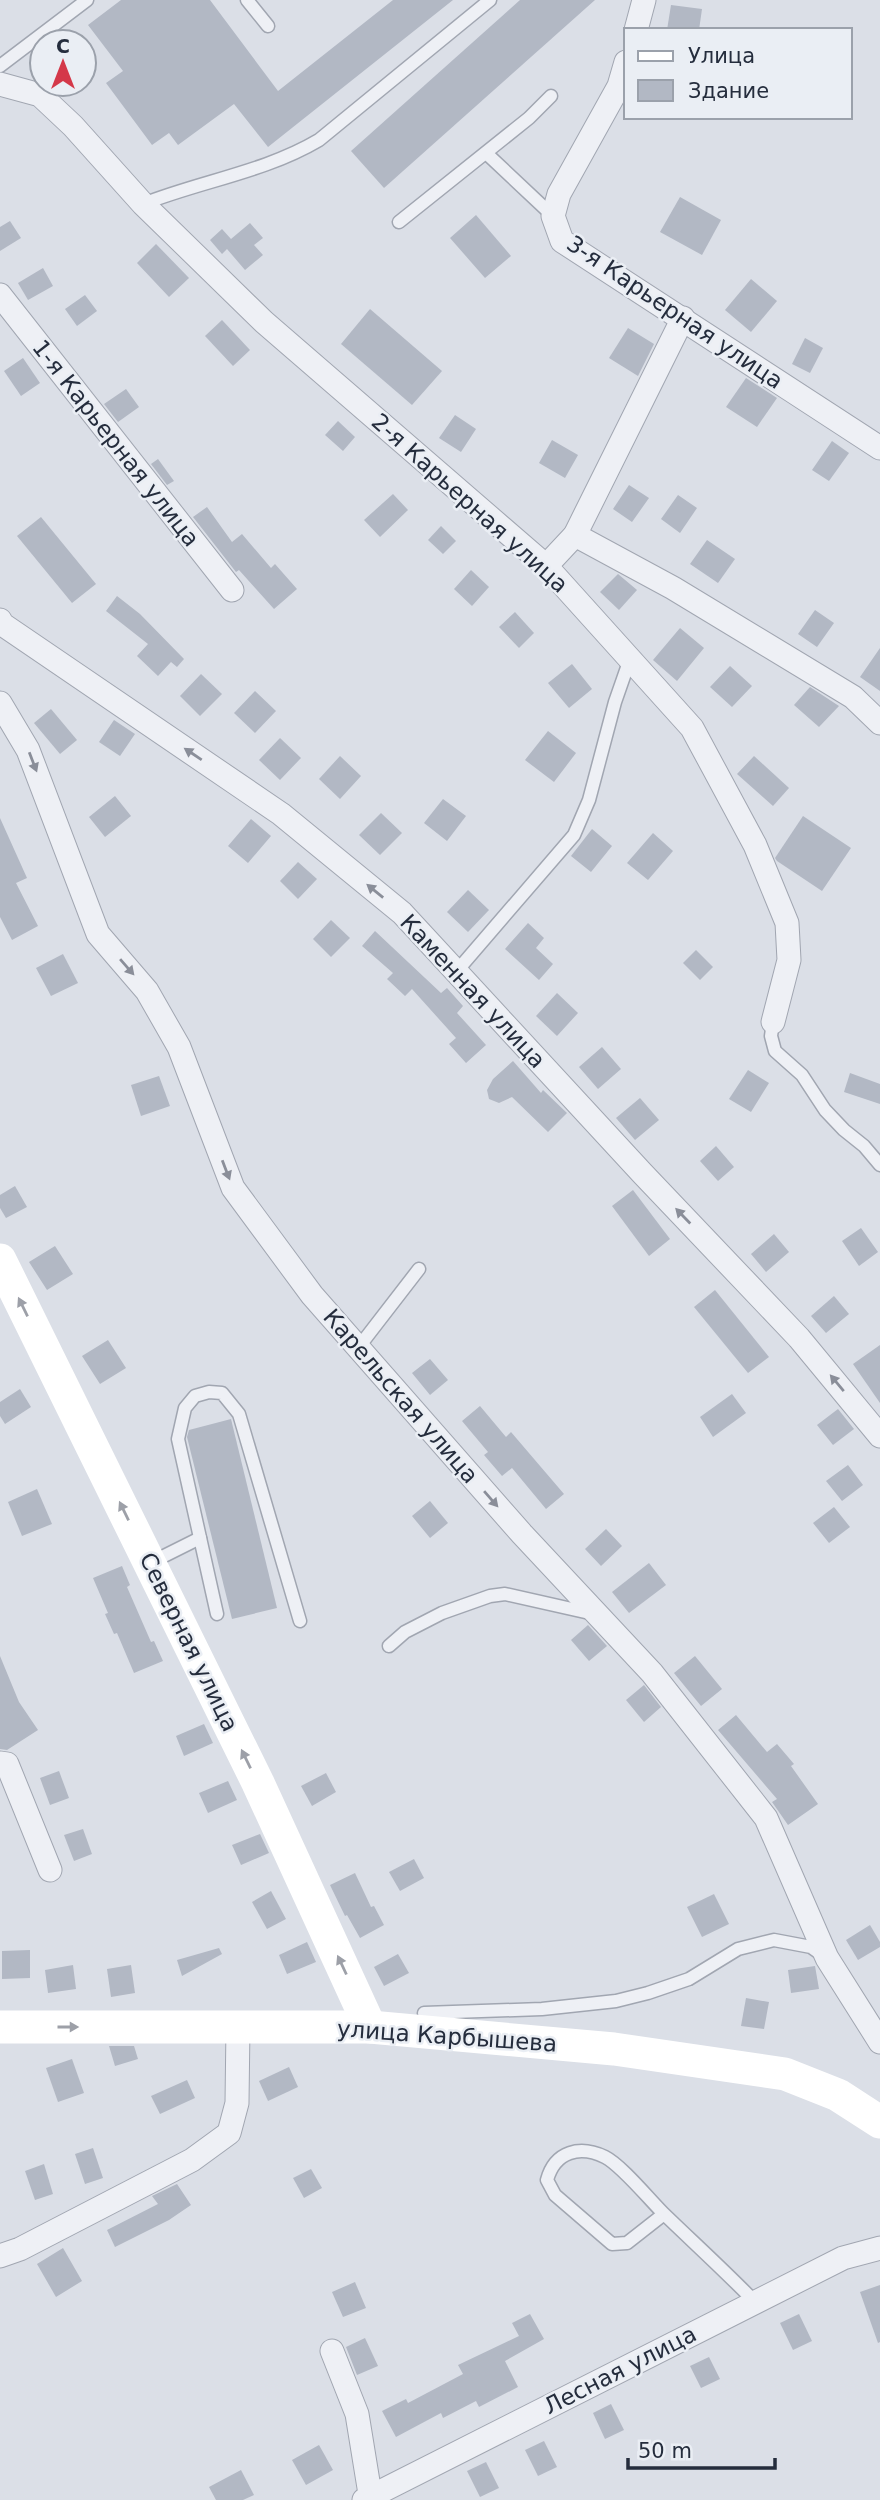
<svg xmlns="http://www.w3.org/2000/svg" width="880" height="2500" font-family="'DejaVu Sans',sans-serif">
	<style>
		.building { fill: #b2b8c4 }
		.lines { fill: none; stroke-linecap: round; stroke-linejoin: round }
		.lane-casing { stroke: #a1a6b1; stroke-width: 15 }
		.street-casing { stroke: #a1a6b1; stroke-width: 25 }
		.lane { stroke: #eef0f5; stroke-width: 12 }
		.street { stroke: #eef0f5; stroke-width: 23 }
		.secondary { stroke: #fff; stroke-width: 33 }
		.oneway { fill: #8a8e99 }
		.oneway2 { fill: #9da0a8 }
		.labels { text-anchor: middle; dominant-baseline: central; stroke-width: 5; stroke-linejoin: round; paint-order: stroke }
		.street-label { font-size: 23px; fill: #252d3d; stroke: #eaeef4 }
	</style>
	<rect width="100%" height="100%" fill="#dbdfe7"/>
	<g class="building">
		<polygon points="121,0 210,0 278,91 393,0 453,0 268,147 234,104 178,145 169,133 152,145 106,83 123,71 88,25"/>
		<polygon points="520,0 595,0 384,188 351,151"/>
		<polygon points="671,5 702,9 699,30 667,30"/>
		<polygon points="680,197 721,220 702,255 660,232"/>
		<polygon points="476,215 511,256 485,278 450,238"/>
		<polygon points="10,221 21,238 0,251 0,227"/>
		<polygon points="250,223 263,238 254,245 263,255 245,270 227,249 222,254 210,240 222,229 231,239"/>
		<polygon points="156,244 189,278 169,297 137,263"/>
		<polygon points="43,268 53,286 28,300 18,283"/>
		<polygon points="751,279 777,301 751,332 725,310"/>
		<polygon points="85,295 97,311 77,326 65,309"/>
		<polygon points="370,309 442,371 412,405 341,344"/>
		<polygon points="222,320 250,350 233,366 205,336"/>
		<polygon points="628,328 654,344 638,376 609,358"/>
		<polygon points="805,338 823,348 810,373 792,364"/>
		<polygon points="23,358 40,383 21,396 4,371"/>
		<polygon points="746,378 777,398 757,427 726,407"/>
		<polygon points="126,389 139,407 118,422 104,404"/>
		<polygon points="455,415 476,429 461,452 439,438"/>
		<polygon points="338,421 355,437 343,451 325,435"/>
		<polygon points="552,440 578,455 565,478 539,463"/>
		<polygon points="832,441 849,453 829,481 812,470"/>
		<polygon points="158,459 174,481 167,485 151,464"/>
		<polygon points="629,485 649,498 632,522 613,509"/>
		<polygon points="393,494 408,510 380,537 364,520"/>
		<polygon points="678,495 697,508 680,533 661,519"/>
		<polygon points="207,507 232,542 242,534 271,568 275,564 297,589 274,609 239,570 236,572 193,517"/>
		<polygon points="41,517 96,584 72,603 17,536"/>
		<polygon points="441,526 456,541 443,554 428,540"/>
		<polygon points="707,540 735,559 718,583 690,564"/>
		<polygon points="471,570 489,587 472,606 454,589"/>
		<polygon points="618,574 637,590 619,610 600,592"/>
		<polygon points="117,596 140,614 184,659 177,667 171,662 158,676 137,656 148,644 106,611"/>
		<polygon points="815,610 834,623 817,647 798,634"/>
		<polygon points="515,612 534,633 519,648 499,627"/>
		<polygon points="680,628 704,648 677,681 653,660"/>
		<polygon points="880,648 880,691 860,677"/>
		<polygon points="572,664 592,689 569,708 548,683"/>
		<polygon points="730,666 752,686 732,707 710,687"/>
		<polygon points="201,674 222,694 200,716 180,696"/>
		<polygon points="810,687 839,706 819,727 794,705"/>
		<polygon points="255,691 276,711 255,733 234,713"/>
		<polygon points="51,709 77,740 60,754 34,723"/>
		<polygon points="114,720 135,734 120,756 99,742"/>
		<polygon points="548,731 576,753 554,782 525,760"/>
		<polygon points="280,738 301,758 280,780 259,760"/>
		<polygon points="340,756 361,776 340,799 319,779"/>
		<polygon points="754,756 789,788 773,806 737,774"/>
		<polygon points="115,796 131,816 105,837 89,817"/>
		<polygon points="443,799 466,816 447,841 424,823"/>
		<polygon points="381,813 402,833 380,855 359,835"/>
		<polygon points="803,816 851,848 822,891 777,861 775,858"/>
		<polygon points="0,818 27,878 16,883 38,926 12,940 0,917"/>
		<polygon points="251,819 271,836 248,863 228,846"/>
		<polygon points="592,829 612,846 591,872 571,856"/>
		<polygon points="653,833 673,851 648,880 627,863"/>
		<polygon points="298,862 317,879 298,899 280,881"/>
		<polygon points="468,890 489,910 468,932 447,912"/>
		<polygon points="331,920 350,938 331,957 313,939"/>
		<polygon points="528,923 544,938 536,948 553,964 539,980 505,949"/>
		<polygon points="375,931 441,993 447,988 463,1006 457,1013 486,1045 466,1063 449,1044 456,1038 412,989 405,996 387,979 393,973 362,946"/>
		<polygon points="696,950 713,967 700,980 683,963"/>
		<polygon points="63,954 78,983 51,996 36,968"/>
		<polygon points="557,993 578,1013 557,1036 536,1016"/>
		<polygon points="602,1047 621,1069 598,1089 579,1067"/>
		<polygon points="513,1061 541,1093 543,1090 567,1113 548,1132 512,1097 499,1103 489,1099 487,1090 493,1079"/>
		<polygon points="748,1070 769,1083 751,1112 729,1099"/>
		<polygon points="850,1073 880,1084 880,1104 844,1092"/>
		<polygon points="159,1076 170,1106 141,1116 131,1085"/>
		<polygon points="640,1098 659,1120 635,1140 616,1118"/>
		<polygon points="716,1146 734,1167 718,1181 700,1161"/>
		<polygon points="15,1186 27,1207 6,1218 0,1208 0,1195"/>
		<polygon points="633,1190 670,1239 649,1256 612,1206"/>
		<polygon points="861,1228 878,1252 859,1266 842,1241"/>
		<polygon points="774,1234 789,1252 766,1272 751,1254"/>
		<polygon points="55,1246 73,1274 47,1290 29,1262"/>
		<polygon points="715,1290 769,1357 748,1373 694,1307"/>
		<polygon points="834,1296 849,1314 826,1333 811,1316"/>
		<polygon points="108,1340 126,1368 100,1384 82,1356"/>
		<polygon points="880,1345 880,1403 853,1364"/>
		<polygon points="430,1359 448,1380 430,1395 412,1373"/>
		<polygon points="20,1389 31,1407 5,1424 0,1416 0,1402"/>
		<polygon points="732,1394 746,1413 713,1437 700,1417"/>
		<polygon points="480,1406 506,1437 511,1432 564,1494 546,1509 512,1468 502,1476 484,1455 488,1452 462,1421"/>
		<polygon points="838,1409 854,1429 833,1445 817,1425"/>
		<polygon points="231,1419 277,1608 232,1619 187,1437 189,1430"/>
		<polygon points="848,1465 863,1485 842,1501 826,1481"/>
		<polygon points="37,1489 52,1524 22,1536 8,1502"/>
		<polygon points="430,1501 448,1523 430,1538 412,1516"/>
		<polygon points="834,1507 850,1527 829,1543 813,1523"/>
		<polygon points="606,1529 622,1546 601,1566 585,1549"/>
		<polygon points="649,1563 666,1585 629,1613 612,1592"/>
		<polygon points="122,1566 130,1585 127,1587 151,1642 154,1641 163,1661 134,1673 117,1633 114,1634 105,1614 108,1613 93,1578"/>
		<polygon points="588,1625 607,1646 589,1661 571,1640"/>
		<polygon points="0,1656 19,1702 38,1730 7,1750 0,1749"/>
		<polygon points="695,1656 722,1689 701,1706 674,1673"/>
		<polygon points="644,1685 661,1707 644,1722 626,1700"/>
		<polygon points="736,1715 767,1752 777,1744 794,1764 791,1766 818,1804 788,1825 772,1802 777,1799 718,1730"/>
		<polygon points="204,1724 213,1743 184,1756 176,1736"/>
		<polygon points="59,1771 69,1798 50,1805 40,1778"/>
		<polygon points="326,1773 336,1792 312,1806 301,1786"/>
		<polygon points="228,1781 237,1800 208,1813 199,1793"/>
		<polygon points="83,1829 92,1854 74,1861 64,1835"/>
		<polygon points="260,1834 269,1853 241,1865 232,1845"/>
		<polygon points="414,1859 424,1878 400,1891 389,1872"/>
		<polygon points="355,1873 371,1907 374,1906 384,1925 360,1938 347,1915 345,1916 330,1885"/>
		<polygon points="271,1891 286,1919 267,1929 252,1902"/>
		<polygon points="714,1894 729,1924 702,1937 687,1907"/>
		<polygon points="870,1925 880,1942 880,1947 858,1960 846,1940"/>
		<polygon points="307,1942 316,1962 287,1974 279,1955"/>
		<polygon points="219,1948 222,1954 182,1976 177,1960"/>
		<polygon points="30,1950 30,1978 2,1979 2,1951"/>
		<polygon points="398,1954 409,1973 384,1986 374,1967"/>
		<polygon points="73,1965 76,1989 48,1993 45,1970"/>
		<polygon points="131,1965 135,1993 111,1997 107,1969"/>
		<polygon points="815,1966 819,1989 791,1993 788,1970"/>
		<polygon points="746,1998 769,2002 764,2029 741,2026"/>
		<polygon points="109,2046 134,2046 138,2059 115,2066"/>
		<polygon points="72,2059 84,2093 58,2102 46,2068"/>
		<polygon points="289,2067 298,2087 268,2101 259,2081"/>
		<polygon points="187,2080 195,2098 160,2114 151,2096"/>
		<polygon points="93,2148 103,2178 85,2184 75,2154"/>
		<polygon points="44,2164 53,2194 35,2200 25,2171"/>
		<polygon points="311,2169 322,2188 304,2198 293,2178"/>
		<polygon points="177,2184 191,2205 169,2220 115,2247 107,2230 158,2204 152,2196"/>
		<polygon points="63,2248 82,2281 56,2297 37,2264"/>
		<polygon points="355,2282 366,2308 343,2317 332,2292"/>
		<polygon points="880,2285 880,2342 878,2343 860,2292"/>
		<polygon points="530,2314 544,2339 505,2361 518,2387 479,2407 476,2401 443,2418 441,2413 396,2437 382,2411 406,2399 408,2403 463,2374 458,2365 519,2336 512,2323"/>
		<polygon points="799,2314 812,2341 793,2350 780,2323"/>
		<polygon points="365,2338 378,2366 357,2375 346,2347"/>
		<polygon points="709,2357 720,2379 701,2388 690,2366"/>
		<polygon points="611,2404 624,2430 605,2439 593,2413"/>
		<polygon points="544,2441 557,2467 538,2476 525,2450"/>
		<polygon points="319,2445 333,2470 306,2485 292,2460"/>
		<polygon points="486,2462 499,2488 480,2497 467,2471"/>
		<polygon points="241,2470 254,2495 243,2500 216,2500 209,2487"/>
	</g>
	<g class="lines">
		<defs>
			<g id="lane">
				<polyline points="247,0 268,26"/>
				<polyline points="0,66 87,0"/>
				<polyline points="486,153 553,216"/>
				<path d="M143,204C201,181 265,172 319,140L490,0"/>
				<polyline points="399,222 529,118 551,96"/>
				<polyline points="456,972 574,835 589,800 615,702 630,659"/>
				<polyline points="773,1022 771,1036 775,1051 802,1075 825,1110 844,1130 864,1146 880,1165"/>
				<polyline points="358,1348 419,1269"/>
				<polyline points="150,1563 200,1538"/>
				<polyline points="217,1614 178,1439 185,1408 195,1396 209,1392 222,1393 239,1414 300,1621"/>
				<polyline points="389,1646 405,1632 442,1613 490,1596 505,1594 594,1614"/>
				<polyline points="424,2013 542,2009 616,2001 648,1993 689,1979 738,1949 774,1940 811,1947 824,1956"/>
				<path d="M664,2214L627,2243L612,2244L555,2195L547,2180C555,2151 580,2145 605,2157C621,2165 649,2199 663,2213C694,2243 725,2271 755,2302"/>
			</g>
			<g id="street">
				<polyline points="636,30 644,0"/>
				<polyline points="626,62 619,86 559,194 553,216 562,241 880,448"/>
				<polyline points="0,84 40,95 73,126 143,204 264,322 546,566 692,728 755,845 787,923 789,960 773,1022"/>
				<polyline points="0,295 232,590"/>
				<polyline points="575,535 673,588 853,697 880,723"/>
				<polyline points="546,566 575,535 683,318"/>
				<polyline points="0,620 2,624 281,814 402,913 642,1173 799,1338 880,1436"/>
				<polyline points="0,703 28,750 98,934 147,991 179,1047 233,1188 312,1295 522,1534 652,1673 766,1818 827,1958 880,2042"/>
				<polyline points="0,1763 7,1764 50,1870"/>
				<polyline points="0,2256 20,2249 192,2160 229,2133 237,2103 238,2026"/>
				<polyline points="332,2351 357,2414 371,2500"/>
				<polyline points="364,2500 843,2258 880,2248"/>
			</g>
		</defs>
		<use href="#lane" class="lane-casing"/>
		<use href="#street" class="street-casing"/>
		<use href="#lane" class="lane"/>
		<use href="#street" class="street"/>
		<g class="secondary">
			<polyline points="0,1260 258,1783 370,2027"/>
			<polyline points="0,2027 370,2027 614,2049 785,2074 838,2095 880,2122"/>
		</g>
	</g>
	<defs><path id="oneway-solid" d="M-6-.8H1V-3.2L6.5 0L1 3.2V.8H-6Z" transform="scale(1.75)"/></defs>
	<g class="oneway">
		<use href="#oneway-solid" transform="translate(193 754) rotate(-146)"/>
		<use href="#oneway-solid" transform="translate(33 762) rotate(69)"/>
		<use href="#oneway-solid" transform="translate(375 891) rotate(-141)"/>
		<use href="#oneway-solid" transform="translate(127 967) rotate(49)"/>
		<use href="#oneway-solid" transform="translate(226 1170) rotate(69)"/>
		<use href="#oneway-solid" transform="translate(683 1216) rotate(-134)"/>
		<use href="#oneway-solid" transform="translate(837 1383) rotate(-130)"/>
		<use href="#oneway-solid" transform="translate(491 1499) rotate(49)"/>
	</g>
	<g class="oneway2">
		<use href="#oneway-solid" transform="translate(23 1307) rotate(-116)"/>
		<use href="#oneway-solid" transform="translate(124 1511) rotate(-116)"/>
		<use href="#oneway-solid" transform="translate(246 1759) rotate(-116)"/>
		<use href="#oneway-solid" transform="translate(342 1965) rotate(-115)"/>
		<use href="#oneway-solid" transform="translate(68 2027)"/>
	</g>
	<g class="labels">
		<g class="street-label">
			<text transform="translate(675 312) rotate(34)">3-я Карьерная улица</text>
			<text transform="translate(116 443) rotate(52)">1-я Карьерная улица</text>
			<text transform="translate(470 503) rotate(42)">2-я Карьерная улица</text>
			<text transform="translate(473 991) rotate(47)">Каменная улица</text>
			<text transform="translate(401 1396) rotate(49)">Карельская улица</text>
			<text transform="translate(189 1642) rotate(64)">Северная улица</text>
			<text transform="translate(447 2036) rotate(4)">улица Карбышева</text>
			<text transform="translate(620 2370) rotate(-27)">Лесная улица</text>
		</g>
	</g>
	<rect x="624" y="28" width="228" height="91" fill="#eaeef4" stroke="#9ba1ab" stroke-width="2"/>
	<rect x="638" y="51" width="35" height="10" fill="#ffffff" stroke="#9ba1ab" stroke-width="2"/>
	<text x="688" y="63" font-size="21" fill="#252d3d">Улица</text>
	<rect x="638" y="80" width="35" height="21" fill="#b2b8c4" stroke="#9ba1ab" stroke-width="2"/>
	<text x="688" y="98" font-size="21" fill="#252d3d">Здание</text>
	<g transform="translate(63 63)"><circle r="33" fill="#eaeef4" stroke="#9ba1ab" stroke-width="2"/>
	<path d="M0-5L12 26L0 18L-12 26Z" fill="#d43849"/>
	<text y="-10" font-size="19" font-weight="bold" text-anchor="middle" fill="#252d3d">С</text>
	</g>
	<path d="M628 2458v10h147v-10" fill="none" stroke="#252d3d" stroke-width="3.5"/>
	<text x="638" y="2458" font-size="21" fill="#252d3d" stroke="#eaeef4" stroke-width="5" paint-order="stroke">50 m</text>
</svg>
